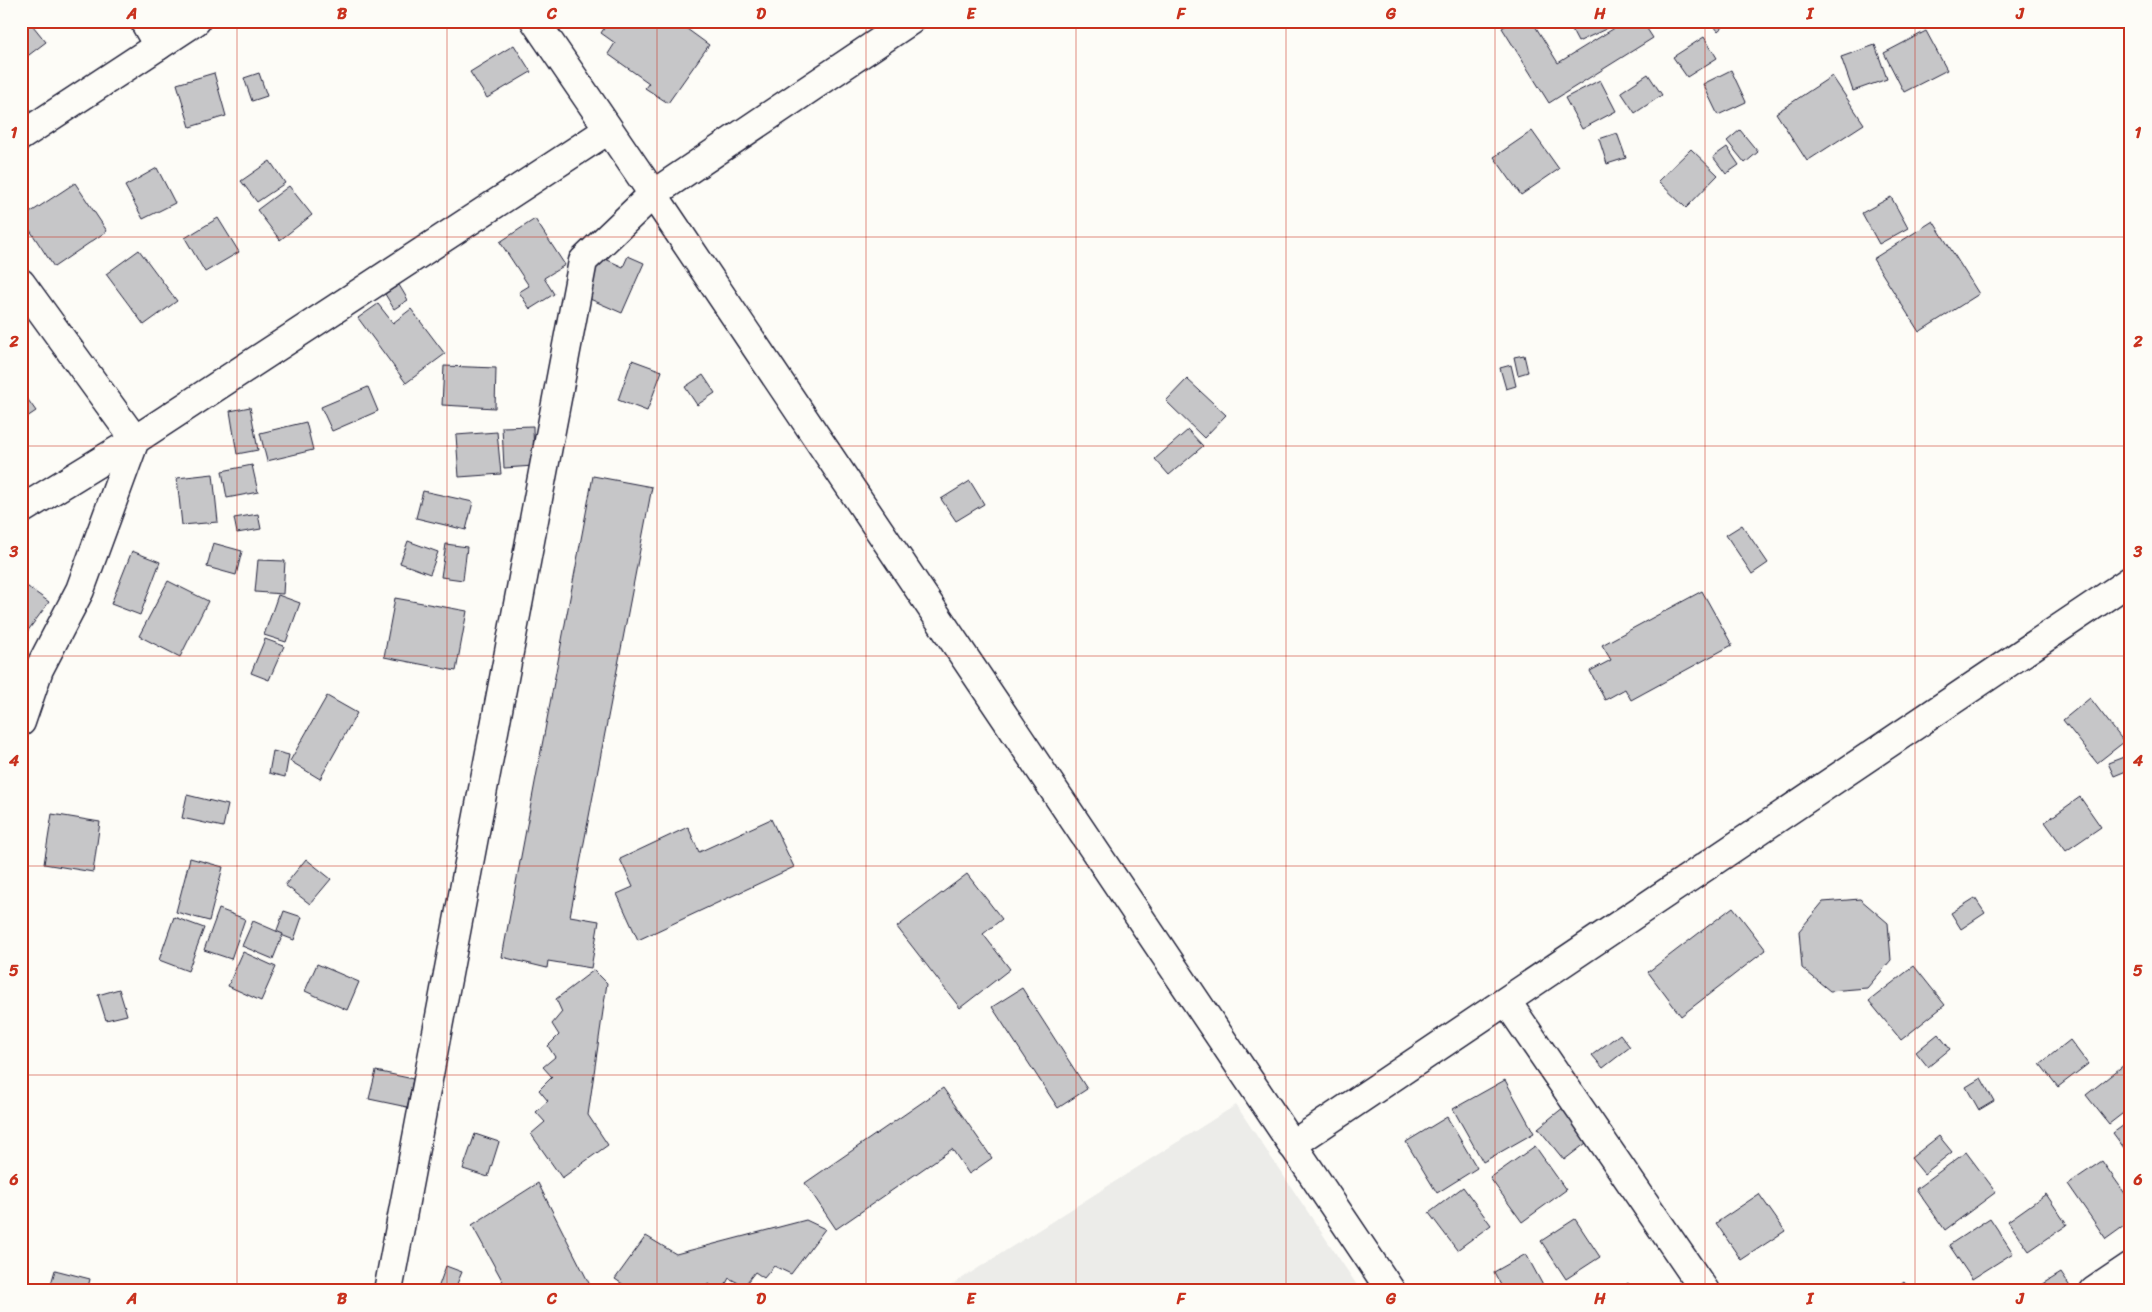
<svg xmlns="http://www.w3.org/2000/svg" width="2152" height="1312" font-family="Sriracha,sans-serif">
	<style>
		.built { fill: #ecece9 }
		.building { fill: #c6c6c8; stroke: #22223b }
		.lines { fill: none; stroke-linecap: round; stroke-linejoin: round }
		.minor-casing { stroke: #22223b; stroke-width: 31 }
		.tertiary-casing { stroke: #22223b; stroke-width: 31 }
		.minor { stroke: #fdfcf7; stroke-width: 28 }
		.tertiary { stroke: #fdfcf7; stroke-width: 28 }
		.grid { fill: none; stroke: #c8321e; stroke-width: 1; stroke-opacity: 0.55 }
		.neatline { fill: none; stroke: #c8321e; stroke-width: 2 }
		.grid-label { font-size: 16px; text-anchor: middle; font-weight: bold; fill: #c8321e }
	</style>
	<rect width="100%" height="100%" fill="#fdfcf7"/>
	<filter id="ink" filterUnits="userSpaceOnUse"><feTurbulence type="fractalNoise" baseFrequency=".02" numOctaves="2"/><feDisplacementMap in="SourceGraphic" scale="10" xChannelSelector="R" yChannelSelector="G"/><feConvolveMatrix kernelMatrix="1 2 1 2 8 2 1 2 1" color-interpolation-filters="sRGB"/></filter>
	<g filter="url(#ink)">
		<polygon class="built" points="1236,1105 1361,1291 942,1291"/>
		<g class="building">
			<polygon points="21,21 29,21 46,42 21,61"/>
			<polygon points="609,21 676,21 709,45 668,103 645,88 649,83 608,54 615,43 601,33"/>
			<polygon points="1513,21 1532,21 1558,63 1626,21 1642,21 1653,38 1549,103 1502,28"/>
			<polygon points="1572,21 1605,21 1608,28 1578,42 1568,23"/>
			<polygon points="1710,21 1729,21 1718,31"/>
			<polygon points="1986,21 2001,21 1990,28"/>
			<polygon points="1926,31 1947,70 1904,92 1884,53"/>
			<polygon points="1704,37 1717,58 1687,77 1673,57"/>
			<polygon points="514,45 531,72 487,98 470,72"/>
			<polygon points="1875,45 1887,79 1853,91 1841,57"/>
			<polygon points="1731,70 1746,102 1718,115 1703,84"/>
			<polygon points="214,73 226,116 190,127 177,84"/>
			<polygon points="259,73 267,96 252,101 244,78"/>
			<polygon points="1648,74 1662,95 1635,113 1621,92"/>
			<polygon points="1832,76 1864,124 1807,161 1776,113"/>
			<polygon points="1600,80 1616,111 1582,129 1565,98"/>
			<polygon points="1740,130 1758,152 1745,163 1727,141"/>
			<polygon points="1532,131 1559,169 1521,195 1494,157"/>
			<polygon points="1617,133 1626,158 1607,164 1599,139"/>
			<polygon points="1727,147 1739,165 1726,174 1713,157"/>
			<polygon points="1691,149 1718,175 1686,208 1658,181"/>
			<polygon points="270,161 285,183 257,202 241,181"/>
			<polygon points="157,168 175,203 143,219 125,186"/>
			<polygon points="75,183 107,231 54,267 22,218"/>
			<polygon points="289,186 312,215 280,240 257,210"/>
			<polygon points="1891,197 1908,228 1879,244 1862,213"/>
			<polygon points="218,218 239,252 205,272 185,238"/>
			<polygon points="535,219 565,265 544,278 554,294 530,309 519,292 529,286 500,242"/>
			<polygon points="1933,221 1979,294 1919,332 1873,259"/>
			<polygon points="139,250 177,301 144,325 106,274"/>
			<polygon points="628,256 644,263 622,313 583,296 601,257 623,267"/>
			<polygon points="399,285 408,300 394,309 385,294"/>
			<polygon points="378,304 393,323 411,309 445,354 406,383 358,318"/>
			<polygon points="1524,355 1528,372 1518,375 1514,357"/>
			<polygon points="632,360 662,371 647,411 618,400"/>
			<polygon points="1511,365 1516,386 1506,389 1500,368"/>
			<polygon points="444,366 496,368 495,408 442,405"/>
			<polygon points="703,375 715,393 697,405 685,387"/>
			<polygon points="1187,379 1226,415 1204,438 1166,401"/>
			<polygon points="368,387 378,411 332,431 321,407"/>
			<polygon points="21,390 36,411 21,421"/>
			<polygon points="250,407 258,450 237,454 230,411"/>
			<polygon points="306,422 313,450 267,461 260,433"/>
			<polygon points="533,426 534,466 504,468 502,427"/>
			<polygon points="1188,430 1203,446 1169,475 1155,459"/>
			<polygon points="497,432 501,474 459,477 456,435"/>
			<polygon points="252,465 258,492 227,498 222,471"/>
			<polygon points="213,474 218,522 182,525 177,478"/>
			<polygon points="593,476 652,487 570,916 599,921 591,968 548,961 547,968 502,957"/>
			<polygon points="970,481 984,504 956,521 941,499"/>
			<polygon points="423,491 473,502 466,530 416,518"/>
			<polygon points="258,514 261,529 237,533 234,518"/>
			<polygon points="1742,525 1768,563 1752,574 1726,535"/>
			<polygon points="408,541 438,552 430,574 400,563"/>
			<polygon points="213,543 242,551 236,575 207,567"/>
			<polygon points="446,544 467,547 463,580 441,577"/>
			<polygon points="132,551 160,562 140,615 111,604"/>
			<polygon points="258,560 285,561 283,594 255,592"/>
			<polygon points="168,581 208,601 180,657 139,636"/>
			<polygon points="21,582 49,602 21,640"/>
			<polygon points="1702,591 1732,645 1631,700 1625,689 1605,700 1590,671 1611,660 1602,645"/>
			<polygon points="278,595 300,603 286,642 264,635"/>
			<polygon points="395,598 467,611 456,671 384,657"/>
			<polygon points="265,639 284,646 269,680 251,673"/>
			<polygon points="327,696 357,713 320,779 290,761"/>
			<polygon points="2090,698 2124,742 2097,763 2063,720"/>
			<polygon points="273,751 289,755 285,777 269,773"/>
			<polygon points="2129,755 2131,769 2114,776 2108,763"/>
			<polygon points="187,795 228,805 223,827 182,818"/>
			<polygon points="2080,797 2101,827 2066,851 2045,822"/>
			<polygon points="52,814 100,822 93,872 44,864"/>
			<polygon points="771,819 794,867 638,940 617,894 633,887 620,859 688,827 699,852"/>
			<polygon points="190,858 223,867 209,921 176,912"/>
			<polygon points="306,859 331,879 310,904 285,885"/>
			<polygon points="967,874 1002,919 983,934 1010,969 960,1008 897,927"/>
			<polygon points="1975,898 1985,913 1961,929 1951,913"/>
			<polygon points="1860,899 1888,923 1891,960 1867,988 1830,991 1802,968 1799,931 1823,902"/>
			<polygon points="1733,907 1766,950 1681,1016 1648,972"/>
			<polygon points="219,909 245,919 231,959 204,950"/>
			<polygon points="284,911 302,917 294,940 276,933"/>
			<polygon points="174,917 204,928 188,971 159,960"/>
			<polygon points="253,921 283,934 273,959 242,946"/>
			<polygon points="243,952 276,967 261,1001 228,986"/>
			<polygon points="317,964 359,982 347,1010 305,991"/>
			<polygon points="1914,966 1945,1005 1901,1040 1869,1001"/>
			<polygon points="594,970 607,983 588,1115 608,1145 562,1178 531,1134 545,1122 536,1112 548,1101 539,1090 552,1077 543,1067 555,1057 548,1046 559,1035 552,1024 562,1012 556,999"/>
			<polygon points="1022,988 1087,1089 1058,1108 992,1007"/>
			<polygon points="119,989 127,1015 106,1020 98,995"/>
			<polygon points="1620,1034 1630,1047 1603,1068 1592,1055"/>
			<polygon points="1938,1034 1950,1049 1928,1067 1916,1052"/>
			<polygon points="2070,1040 2088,1064 2058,1087 2040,1064"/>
			<polygon points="2129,1061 2131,1107 2109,1124 2086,1095"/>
			<polygon points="376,1071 413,1079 407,1107 369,1099"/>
			<polygon points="1981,1078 1994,1101 1979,1110 1966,1087"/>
			<polygon points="1505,1080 1534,1133 1483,1162 1453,1109"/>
			<polygon points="943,1088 992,1158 969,1174 952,1149 836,1229 805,1183"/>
			<polygon points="1564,1107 1590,1140 1564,1160 1538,1128"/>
			<polygon points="1447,1117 1477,1168 1437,1193 1406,1142"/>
			<polygon points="2131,1120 2131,1149 2127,1152 2113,1133"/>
			<polygon points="475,1134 499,1142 488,1177 463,1169"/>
			<polygon points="1939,1136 1952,1152 1924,1174 1911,1158"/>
			<polygon points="1535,1146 1566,1190 1522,1222 1490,1178"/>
			<polygon points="1966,1152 1996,1192 1945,1230 1916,1189"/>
			<polygon points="2102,1161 2131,1202 2131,1221 2106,1239 2068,1184"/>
			<polygon points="538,1183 593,1291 508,1291 472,1225"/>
			<polygon points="1463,1187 1491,1225 1457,1250 1429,1213"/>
			<polygon points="1759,1194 1785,1231 1741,1260 1716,1223"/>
			<polygon points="2046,1194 2067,1225 2029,1251 2008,1221"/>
			<polygon points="1990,1218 2013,1253 1972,1279 1949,1245"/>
			<polygon points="1575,1219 1600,1257 1566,1279 1541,1241"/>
			<polygon points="806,1220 825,1229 791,1274 774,1266 764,1278 755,1272 744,1286 729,1278 722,1291 708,1284 703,1291 692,1291 690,1288 688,1291 633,1291 615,1279 646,1236 676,1254"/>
			<polygon points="1526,1254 1546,1291 1504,1291 1494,1272"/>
			<polygon points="446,1266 462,1272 454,1291 437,1291"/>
			<polygon points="55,1270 90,1279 87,1291 49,1291"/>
			<polygon points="2061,1273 2073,1291 2043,1291 2040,1286"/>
			<polygon points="1904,1281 1911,1291 1891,1291"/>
			<polygon points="1628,1283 1635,1291 1618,1291"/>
		</g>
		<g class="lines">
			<defs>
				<g id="minor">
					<polyline points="144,21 158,46"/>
					<polyline points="21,136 196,21"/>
					<polyline points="21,283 135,440 21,510"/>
					<polyline points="21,722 39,669 80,590 135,440 608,130"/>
					<polyline points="1507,1002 1705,1291"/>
					<polyline points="1292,1145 2131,580"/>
					<polyline points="388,1291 583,261 653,194 535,21"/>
					<polyline points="2094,1291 2131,1266"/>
				</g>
				<polyline id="tertiary" points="910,21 653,194 1391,1291"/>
			</defs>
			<use href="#minor" class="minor-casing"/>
			<use href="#tertiary" class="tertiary-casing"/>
			<use href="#minor" class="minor"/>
			<use href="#tertiary" class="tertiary"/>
		</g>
	</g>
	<path class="grid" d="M237,21V1291M447,21V1291M657,21V1291M866,21V1291M1076,21V1291M1286,21V1291M1495,21V1291M1705,21V1291M1915,21V1291M21,237H2131M21,446H2131M21,656H2131M21,866H2131M21,1075H2131"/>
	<rect width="2152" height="1312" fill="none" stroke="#fdfcf7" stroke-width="55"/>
	<rect x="28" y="28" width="2096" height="1256" class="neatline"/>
	<g class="grid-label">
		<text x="132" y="19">A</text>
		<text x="342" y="19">B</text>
		<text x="552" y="19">C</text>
		<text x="761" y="19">D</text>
		<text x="971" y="19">E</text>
		<text x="1181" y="19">F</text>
		<text x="1391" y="19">G</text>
		<text x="1600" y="19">H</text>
		<text x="1810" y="19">I</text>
		<text x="2020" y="19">J</text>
		<text x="14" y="138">1</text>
		<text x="2138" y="138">1</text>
		<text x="14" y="347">2</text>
		<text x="2138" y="347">2</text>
		<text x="14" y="557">3</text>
		<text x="2138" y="557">3</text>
		<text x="14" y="766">4</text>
		<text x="2138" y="766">4</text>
		<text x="14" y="976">5</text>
		<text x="2138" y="976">5</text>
		<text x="14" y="1185">6</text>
		<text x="2138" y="1185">6</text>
		<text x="132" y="1304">A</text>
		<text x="342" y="1304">B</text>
		<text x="552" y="1304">C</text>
		<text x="761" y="1304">D</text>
		<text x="971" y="1304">E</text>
		<text x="1181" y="1304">F</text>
		<text x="1391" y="1304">G</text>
		<text x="1600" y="1304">H</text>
		<text x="1810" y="1304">I</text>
		<text x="2020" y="1304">J</text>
	</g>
</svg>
